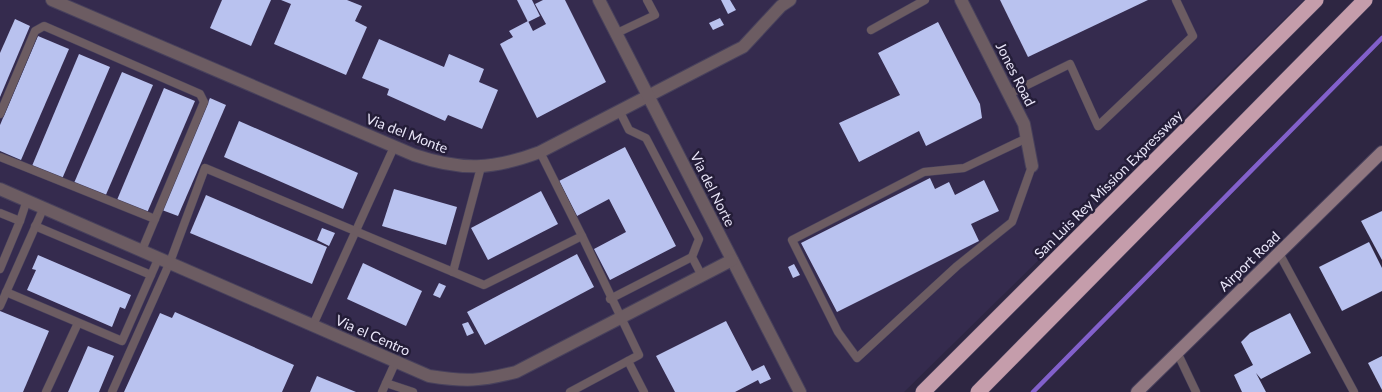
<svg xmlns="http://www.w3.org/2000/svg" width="1382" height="392" font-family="Lato,sans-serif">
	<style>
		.built { fill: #352b4e }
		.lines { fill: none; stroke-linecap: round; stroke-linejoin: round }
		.stream { stroke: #8260cb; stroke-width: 4.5 }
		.building { fill: #b9c2ef }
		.lane-casing { stroke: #48415c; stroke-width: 9 }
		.street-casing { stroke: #48415c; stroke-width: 14 }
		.secondary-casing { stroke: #48415c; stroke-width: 14 }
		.highway-casing { stroke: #48415c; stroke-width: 16 }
		.lane { stroke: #6c5c62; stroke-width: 8 }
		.street { stroke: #6c5c62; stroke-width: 12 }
		.secondary { stroke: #907780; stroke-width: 12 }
		.highway { stroke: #c59dab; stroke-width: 15 }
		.labels { text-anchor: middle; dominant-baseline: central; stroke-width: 5; stroke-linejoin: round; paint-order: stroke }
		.street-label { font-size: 14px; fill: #eae6f9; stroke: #241d38 }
	</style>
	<rect width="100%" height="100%" fill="#2e2642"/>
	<polygon class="built" points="0,0 1304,0 904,392 0,392"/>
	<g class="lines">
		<polyline class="stream" points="1033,392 1382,38"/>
	</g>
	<g class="building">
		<polygon points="222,0 271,0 251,46 210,28"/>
		<polygon points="281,0 347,0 362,6 355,21 367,27 346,75 274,44 291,4"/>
		<polygon points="517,0 532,0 540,16 528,22"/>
		<polygon points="543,0 565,0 606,82 537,118 500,44 513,37 509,31 528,21 533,31 546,24 535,4"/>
		<polygon points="721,0 730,0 736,10 728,14"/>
		<polygon points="1000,0 1148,0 1028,57"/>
		<polygon points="720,18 724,25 713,30 709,23"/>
		<polygon points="15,19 30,26 0,97 0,53"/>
		<polygon points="938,22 980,104 982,118 926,146 919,131 859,162 839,123 900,95 878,53"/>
		<polygon points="38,36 69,49 21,160 0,151 0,125"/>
		<polygon points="379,39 444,67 449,54 484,69 479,82 498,90 482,129 448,115 445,121 387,95 389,89 362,78"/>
		<polygon points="79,54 110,67 62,179 32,166"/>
		<polygon points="122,72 153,85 105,197 74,183"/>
		<polygon points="164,88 195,101 147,213 117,200"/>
		<polygon points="210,98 226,105 178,216 162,210"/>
		<polygon points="239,121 358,173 343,209 224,157"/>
		<polygon points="625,147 676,246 610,280 594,249 626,232 609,199 577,216 559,181"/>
		<polygon points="930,178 935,189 949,182 955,195 984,180 999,211 971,224 979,241 837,312 801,243"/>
		<polygon points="394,189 457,207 446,245 382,226"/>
		<polygon points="541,191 558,224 488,260 471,228"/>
		<polygon points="206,195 327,247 312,284 190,233"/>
		<polygon points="1382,211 1382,260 1361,221"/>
		<polygon points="322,228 335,233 329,246 317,240"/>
		<polygon points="1369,242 1382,268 1382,291 1342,311 1319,267"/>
		<polygon points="577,254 594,287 485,345 467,312"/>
		<polygon points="38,255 131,295 125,309 120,307 112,327 27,290 36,270 32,269"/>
		<polygon points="363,263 422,291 406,326 347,299"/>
		<polygon points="794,264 800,275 793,278 788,267"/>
		<polygon points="439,283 446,286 440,298 433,295"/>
		<polygon points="0,311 49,331 23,392 0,392"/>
		<polygon points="175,312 294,365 282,392 124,392 160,313 172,318"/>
		<polygon points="1290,313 1311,353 1261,379 1256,373 1266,392 1242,392 1234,375 1253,365 1241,342 1250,333"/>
		<polygon points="726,321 752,371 764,365 771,379 760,384 758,380 735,392 675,392 656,356"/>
		<polygon points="468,322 474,333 467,336 462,324"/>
		<polygon points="88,346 114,356 99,392 68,392"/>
		<polygon points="1382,356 1382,390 1368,363"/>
		<polygon points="317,376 356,392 310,392"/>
	</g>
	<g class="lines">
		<defs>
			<g id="lane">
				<polyline points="871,30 925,0"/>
				<polyline points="617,33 655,15 647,0"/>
				<polyline points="1009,94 1070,64 1098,126 1193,36 1176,0"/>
				<polyline points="619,110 629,130 646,138 699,239 692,257 702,276"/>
				<polyline points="0,114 35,31 44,26 200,94 204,102 142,250"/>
				<polyline points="1027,138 964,168 924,172 792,240 838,332 857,358 957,266 1012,222 1032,166"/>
				<polyline points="0,157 155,219"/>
				<polyline points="0,213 20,221 0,269"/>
				<polyline points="20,221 27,200"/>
				<polyline points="35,226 151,275"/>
				<polyline points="1279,253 1354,392"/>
				<polyline points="453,272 481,167"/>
				<polyline points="6,292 122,341 159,257"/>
				<polyline points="610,299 692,257"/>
				<polyline points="0,306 44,207"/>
				<polyline points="313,325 394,147"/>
				<polyline points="1177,352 1196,392"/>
				<polyline points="628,361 644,392"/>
				<polyline points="386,383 413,392"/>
				<polyline points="46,392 78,323"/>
				<polyline points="112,392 170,262 205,168 484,285 582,236 540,152"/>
				<polyline points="382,392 396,361"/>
				<polyline points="570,392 639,355 582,236"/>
			</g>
			<g id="street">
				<path d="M52,0L414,155C462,171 492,170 540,152L735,51L743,47L781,6L790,0"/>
				<polyline points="599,0 800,392"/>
				<polyline points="961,0 1024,124 1032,166"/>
				<path d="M0,189L429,376C466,382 480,381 516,372L732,260"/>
			</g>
			<polyline id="secondary" points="1137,392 1382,152"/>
			<g id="highway">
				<polyline points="923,392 1316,0"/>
				<polyline points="978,392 1365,0"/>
			</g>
		</defs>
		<use href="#lane" class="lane-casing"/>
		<use href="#street" class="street-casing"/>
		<use href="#secondary" class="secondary-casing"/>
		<use href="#highway" class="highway-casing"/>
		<use href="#lane" class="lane"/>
		<use href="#street" class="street"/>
		<use href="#secondary" class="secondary"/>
		<use href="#highway" class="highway"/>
	</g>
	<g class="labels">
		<g class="street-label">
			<text transform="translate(1016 74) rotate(63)">Jones Road</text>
			<text transform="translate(407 133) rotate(21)">Via del Monte</text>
			<text transform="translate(1108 184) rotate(-45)">San Luis Rey Mission Expressway</text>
			<text transform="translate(713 189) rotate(63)">Via del Norte</text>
			<text transform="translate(1249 261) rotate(-44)">Airport Road</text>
			<text transform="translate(373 335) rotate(24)">Via el Centro</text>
		</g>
	</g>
</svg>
